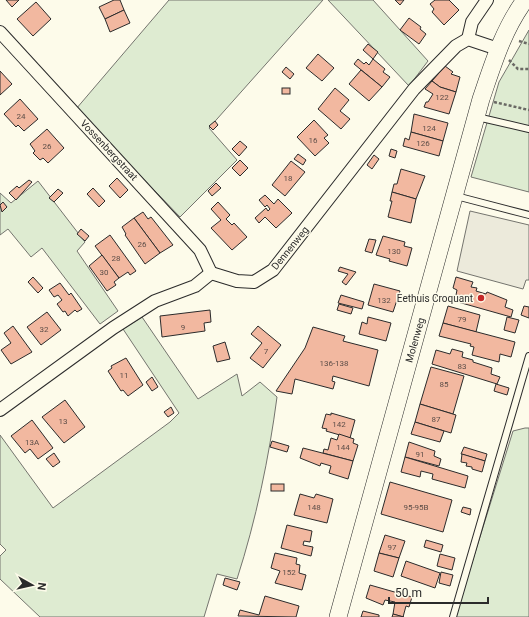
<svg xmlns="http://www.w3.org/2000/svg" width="529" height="617" font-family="Roboto,sans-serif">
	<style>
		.green { fill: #deebd1; stroke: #74746e }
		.parking { fill: #eceadb; stroke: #74746e }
		.building { fill: #f2b8a0; stroke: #2b2b2b }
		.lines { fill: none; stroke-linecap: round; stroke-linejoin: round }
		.lane-casing { stroke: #2b2b2b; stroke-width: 8 }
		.street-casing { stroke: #2b2b2b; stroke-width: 14 }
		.secondary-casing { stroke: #2b2b2b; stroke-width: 18 }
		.path { stroke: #6a6964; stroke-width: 2.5; stroke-dasharray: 3 2; stroke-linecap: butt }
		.lane { stroke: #fdfbea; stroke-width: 6 }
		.street { stroke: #fdfbea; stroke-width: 12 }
		.secondary { stroke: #fdfbea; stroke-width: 17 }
		.poi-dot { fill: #c62828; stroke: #fdfbea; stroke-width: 1.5 }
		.labels { text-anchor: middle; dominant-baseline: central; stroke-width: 3; stroke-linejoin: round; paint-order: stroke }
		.number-label { font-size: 8px; fill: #5d4e48 }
		.street-label { font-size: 10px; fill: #2b2b2b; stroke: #fdfbea }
		.poi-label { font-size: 10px; fill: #2b2b2b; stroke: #fdfbea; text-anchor: end }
	</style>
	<rect width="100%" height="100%" fill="#fdfbea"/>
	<g class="green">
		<polygon points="169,0 323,0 209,128 237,160 180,217 76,109"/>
		<polygon points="328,0 373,0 428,61 409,86"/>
		<polygon points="529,30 529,192 471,177 499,82"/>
		<polygon points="38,181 85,242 77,251 118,311 100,324 42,248 31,257 8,229 0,235 0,193 11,203"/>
		<path d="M142,317L198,399L237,374L242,396L260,382L277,397C269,458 256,520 237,579L217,574L204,617H40L0,579V556L6,550L0,544V435L53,508L170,422L179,413L123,329Z"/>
		<polygon points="525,428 529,428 529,617 455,617 513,431"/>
	</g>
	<polygon class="parking" points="470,211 529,225 529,280 526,280 523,289 457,271"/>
	<g class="building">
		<polygon points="6,0 19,0 12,7"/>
		<polygon points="114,0 120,0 124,10 105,19 99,7"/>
		<polygon points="395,0 404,0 400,5"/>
		<polygon points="435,0 449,0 459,10 444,25 432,12 434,9 430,4"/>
		<polygon points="36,2 51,19 33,36 17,19"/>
		<polygon points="124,10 130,23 110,32 105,19"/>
		<polygon points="409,18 421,27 420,29 426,34 419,44 400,30"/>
		<polygon points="368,44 378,52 373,59 363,50"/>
		<polygon points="318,54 334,68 322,81 306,68"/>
		<polygon points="358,59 364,64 366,62 369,65 373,59 385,69 383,72 390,77 382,87 354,64"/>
		<polygon points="445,66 453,72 451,74 460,77 456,92 440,87 432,81"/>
		<polygon points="286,67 294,74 290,79 282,72"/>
		<polygon points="361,70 382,87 369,101 349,84"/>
		<polygon points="0,71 12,84 0,95"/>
		<polygon points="432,81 440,87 456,92 449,114 424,107 426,102 428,102 433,94 425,89"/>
		<rect x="282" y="88" width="8" height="6"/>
		<polygon points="335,88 349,100 340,111 350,119 341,129 318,109"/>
		<polygon points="20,99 38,119 24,131 18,125 16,127 4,114"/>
		<polygon points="414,114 448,123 443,141 411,132"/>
		<polygon points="314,120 328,135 324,138 329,143 315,156 297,137"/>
		<polygon points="215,121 218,125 213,130 209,126"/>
		<polygon points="47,129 64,148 48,163 43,158 40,160 33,153 35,151 30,144"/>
		<polygon points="411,132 443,141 439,156 403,146 405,138 409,140"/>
		<polygon points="240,141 247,147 239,156 232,149"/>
		<polygon points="391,149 397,151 395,158 389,156"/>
		<polygon points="298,154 306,160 303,165 294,159"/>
		<polygon points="374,155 379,159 372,169 367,165"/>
		<polygon points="240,160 248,168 240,176 232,168"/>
		<polygon points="291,161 305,172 285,196 272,185"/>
		<polygon points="401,169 425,176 416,199 392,192 394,184 397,184"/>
		<polygon points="117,178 128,190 120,198 109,186"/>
		<polygon points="29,180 32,182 16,200 9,193 17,186 19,188"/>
		<polygon points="216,183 221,188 212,196 208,191"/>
		<polygon points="93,188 105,201 99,207 87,194"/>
		<polygon points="58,189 63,193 54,202 49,198"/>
		<polygon points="392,192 416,199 411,223 388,217 392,201 390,201"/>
		<polygon points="265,195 274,204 278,199 292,213 276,228 265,217 259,223 255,218 266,208 268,211 270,209 267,205 265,207 259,200"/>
		<polygon points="3,202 7,207 2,212 0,205"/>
		<polygon points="218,202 230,215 226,219 232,225 234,223 247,237 232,250 211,228 221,220 211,209"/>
		<polygon points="143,212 148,219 151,217 173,245 160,253 134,218"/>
		<polygon points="134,218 160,253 145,264 125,235 126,234 122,227"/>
		<polygon points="81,229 89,236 85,241 77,234"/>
		<polygon points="110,235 136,271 130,275 128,272 119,278 95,246"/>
		<polygon points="383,236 405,242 404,246 412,248 407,266 389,261 390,259 376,255"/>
		<polygon points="369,239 376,240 372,253 365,251"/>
		<polygon points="102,255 119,278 114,282 116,285 107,291 89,266"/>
		<polygon points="340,267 356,272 346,285 342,282 348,274 338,271"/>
		<polygon points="33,277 43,288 38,293 28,282"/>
		<polygon points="456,277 473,282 471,287 477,288 476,291 486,294 487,292 507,300 505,307 513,310 511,317 458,302 460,296 456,295 457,290 453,288"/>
		<polygon points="60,283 69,295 71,293 82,309 77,312 75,310 68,316 65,311 63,312 57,304 62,300 58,295 54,297 49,290"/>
		<polygon points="374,284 400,291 393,312 368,305"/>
		<polygon points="341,295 364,302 362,309 338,303"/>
		<polygon points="339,304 353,308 351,314 337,310"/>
		<polygon points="448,306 480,315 476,332 443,323"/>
		<polygon points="524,306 529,307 529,318 521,315"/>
		<polygon points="210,310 211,322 204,323 205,331 162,337 160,316"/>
		<polygon points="47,312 61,330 41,345 27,327"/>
		<polygon points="368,317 391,323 386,341 359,334 362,322 367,324"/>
		<polygon points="507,317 519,320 515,333 504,330"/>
		<polygon points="443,323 515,342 511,357 500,354 499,362 472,355 474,347 470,346 471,344 439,336"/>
		<polygon points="13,326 32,352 11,364 1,350 11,343 4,333"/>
		<polygon points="258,326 281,345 263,368 250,358 262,343 251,334"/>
		<polygon points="313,327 345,336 343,341 378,350 369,386 333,376 332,381 335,382 333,389 295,379 292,394 276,391 305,348"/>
		<polygon points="225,342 230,359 217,362 213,346"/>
		<polygon points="452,349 463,352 462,357 473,360 473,362 492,368 491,374 500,377 497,384 432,364 436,350 450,354"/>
		<polygon points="126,358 143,385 128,396 123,390 121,391 108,371 112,368 111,366"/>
		<polygon points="431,367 464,376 453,414 420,404"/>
		<polygon points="152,377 158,387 152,391 146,382"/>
		<polygon points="496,384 509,388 507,395 494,391"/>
		<polygon points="65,400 85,427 64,443 42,417"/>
		<polygon points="420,404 456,415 451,433 415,422"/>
		<polygon points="171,407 174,413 168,417 164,412"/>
		<polygon points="331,413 355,420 350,438 326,431 327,429 322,428 326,414 331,415"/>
		<polygon points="32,420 53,448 38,459 30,449 25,453 11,436"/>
		<polygon points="415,422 444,431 440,442 411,434"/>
		<polygon points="339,434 354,439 353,443 358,445 353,461 323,453 324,449 328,450 331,438 337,440"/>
		<polygon points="272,441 289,446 287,452 270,447"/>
		<polygon points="409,442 435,451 434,456 441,459 439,466 405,457"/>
		<polygon points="464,447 487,454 485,461 461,454"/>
		<polygon points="303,448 353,461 348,479 329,473 331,466 321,463 320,466 300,458"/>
		<polygon points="54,453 60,462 53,467 46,459"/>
		<polygon points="462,454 485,461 482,472 472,469 472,467 466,466 467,463 461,462"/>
		<polygon points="405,457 468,476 465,488 432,479 433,474 421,471 420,477 401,472"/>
		<polygon points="390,482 452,500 443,532 381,514"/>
		<rect x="271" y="484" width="13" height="7"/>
		<polygon points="300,494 314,498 316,494 333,499 327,523 294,515"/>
		<polygon points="463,507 471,509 470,515 461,512"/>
		<polygon points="287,525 312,531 310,542 304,541 303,545 313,547 311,556 281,548"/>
		<polygon points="385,535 405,541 399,558 379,553"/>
		<polygon points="426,540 443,545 441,552 424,547"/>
		<polygon points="275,553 297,558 296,564 300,565 299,573 306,575 302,590 275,583 280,571 271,568"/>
		<polygon points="379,553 399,558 393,577 374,571"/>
		<polygon points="440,554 455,558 452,570 437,566"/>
		<polygon points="406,561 440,573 435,588 401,576"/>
		<polygon points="441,572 453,575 450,586 439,583"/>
		<polygon points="225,578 240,582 237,590 223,585"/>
		<polygon points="370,585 412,597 409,607 406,606 403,617 393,614 395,602 385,600 383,605 366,598"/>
		<polygon points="265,596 299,606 296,617 238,616 240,610 259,615"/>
		<polygon points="363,611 379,615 379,617 361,617"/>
		<polygon points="393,614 404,617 392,617"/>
	</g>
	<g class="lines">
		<defs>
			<g id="lane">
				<polyline points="477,117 529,129"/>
				<polyline points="456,196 529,215"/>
				<polyline points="453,617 529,356"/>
			</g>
			<g id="street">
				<polyline points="0,32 200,250 211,273"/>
				<polyline points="468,39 472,22 487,0"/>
				<polyline points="211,273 237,281 254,282 273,270 414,89 456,46 468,39 498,49"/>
				<polyline points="0,410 113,328 155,301 195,286 211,273"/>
			</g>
			<path id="secondary" d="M338,617L481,99C493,64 503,30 525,0"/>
		</defs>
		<use href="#lane" class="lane-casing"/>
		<use href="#street" class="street-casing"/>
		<use href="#secondary" class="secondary-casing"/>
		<g class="path">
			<polyline points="519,41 529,44"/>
			<polyline points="509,60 518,69 529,69"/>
			<polyline points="494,102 529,110"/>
		</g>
		<use href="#lane" class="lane"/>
		<use href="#street" class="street"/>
		<use href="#secondary" class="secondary"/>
	</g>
	<circle class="poi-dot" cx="481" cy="298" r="4"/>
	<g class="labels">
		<g class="number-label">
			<text x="442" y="97">122</text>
			<text x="21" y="116">24</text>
			<text x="429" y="128">124</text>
			<text x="313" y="140">16</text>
			<text x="423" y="143">126</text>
			<text x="47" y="146">26</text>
			<text x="288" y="178">18</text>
			<text x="142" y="244">26</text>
			<text x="394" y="251">130</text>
			<text x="116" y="258">28</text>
			<text x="104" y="272">30</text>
			<text x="384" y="300">132</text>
			<text x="462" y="319">79</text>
			<text x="183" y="327">9</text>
			<text x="44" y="329">32</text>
			<text x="266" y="351">7</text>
			<text x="334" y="363">136-138</text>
			<text x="462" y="366">83</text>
			<text x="124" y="375">11</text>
			<text x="444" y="384">85</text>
			<text x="436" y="419">87</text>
			<text x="63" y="421">13</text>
			<text x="339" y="424">142</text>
			<text x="32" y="442">13A</text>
			<text x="343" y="447">144</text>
			<text x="420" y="454">91</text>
			<text x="314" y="507">148</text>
			<text x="416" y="507">95-95B</text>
			<text x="392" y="547">97</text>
			<text x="289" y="572">152</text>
		</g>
		<g class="street-label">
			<text transform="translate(109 150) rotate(47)">Vossenbergstraat</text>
			<text transform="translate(290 248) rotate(-51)">Dennenweg</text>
			<text transform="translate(415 340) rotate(-74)">Molenweg</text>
		</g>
		<g class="poi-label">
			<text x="473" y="298">Eethuis Croquant</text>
		</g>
	</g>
	<g transform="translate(32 585) rotate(98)" stroke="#fdfbea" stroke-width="3" paint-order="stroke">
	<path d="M0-3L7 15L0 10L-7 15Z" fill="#2b2b2b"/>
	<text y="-6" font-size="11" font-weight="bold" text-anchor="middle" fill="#2b2b2b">N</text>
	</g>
	<path d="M389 597v6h99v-6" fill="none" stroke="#2b2b2b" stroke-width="2"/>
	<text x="395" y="597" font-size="12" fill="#2b2b2b" stroke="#fdfbea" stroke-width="3" paint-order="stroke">50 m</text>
</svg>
